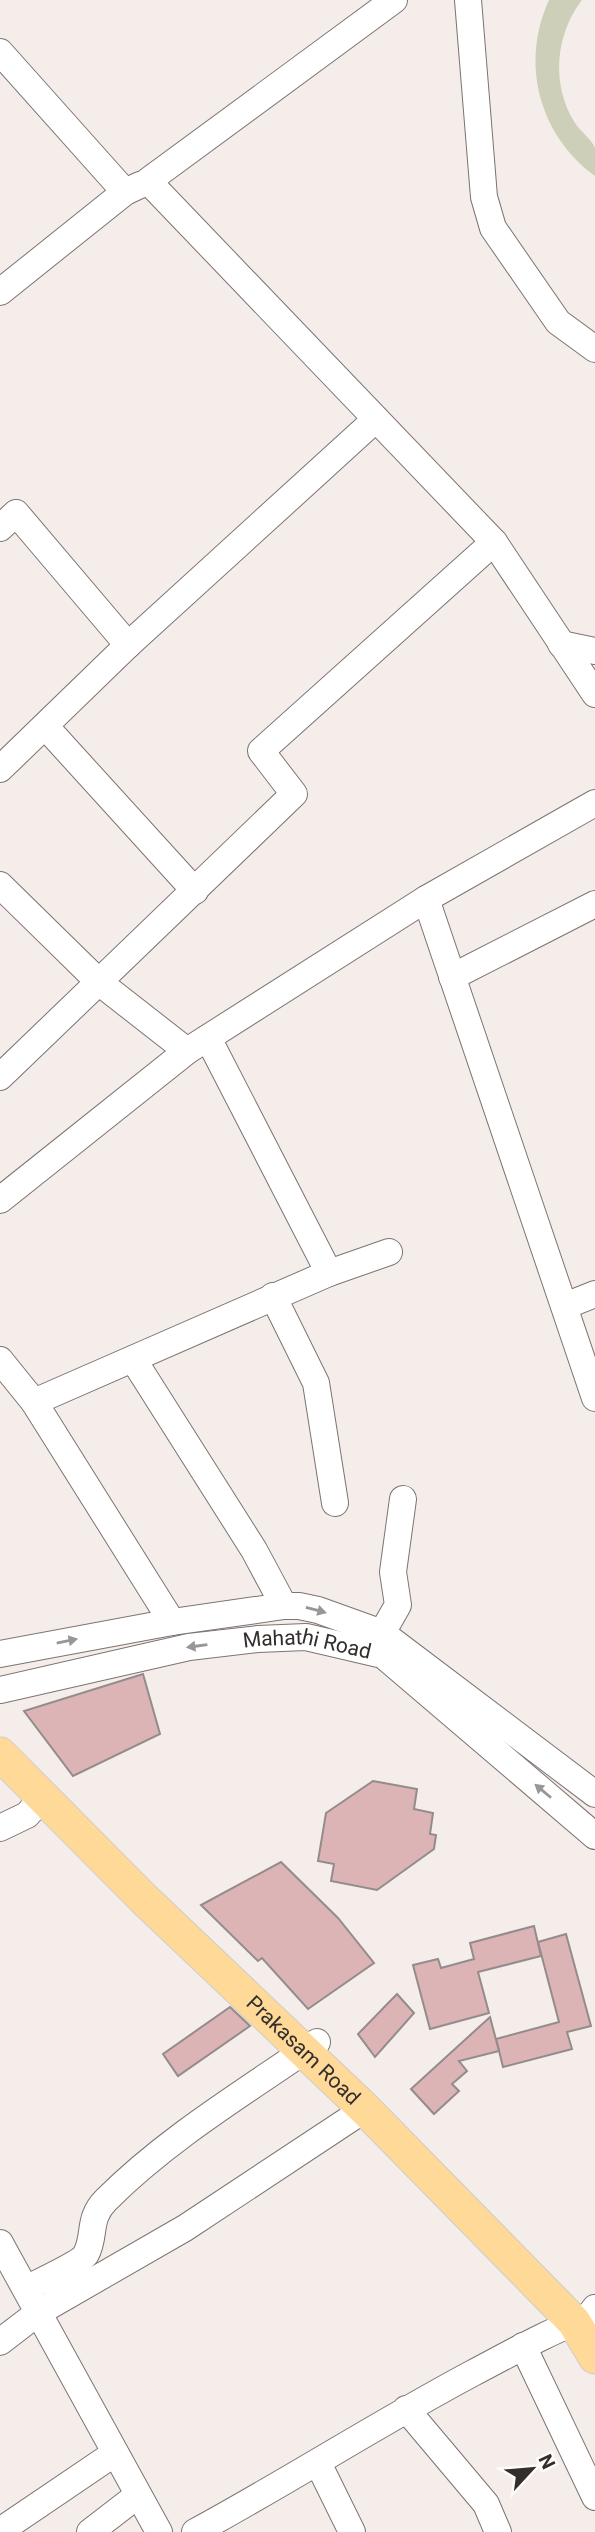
<svg xmlns="http://www.w3.org/2000/svg" width="595" height="2532" font-family="Roboto,sans-serif">
	<style>
		.garden { fill: #cecfb9 }
		.building { fill: #dcb4b6; stroke: #948b8c; stroke-width: 2 }
		.lines { fill: none; stroke-linecap: round; stroke-linejoin: round }
		.minor-casing { stroke: #7c7471; stroke-width: 28 }
		.major-casing { stroke: #cecdcc; stroke-width: 35 }
		.minor { stroke: #fff; stroke-width: 26 }
		.major { stroke: #ffd998; stroke-width: 33 }
		.oneway { fill: #989696 }
		.labels { text-anchor: middle; dominant-baseline: central; stroke-width: 5; stroke-linejoin: round; paint-order: stroke }
		.street-label { font-size: 21px; fill: #312e2c; stroke: #fefbf9 }
	</style>
	<rect width="100%" height="100%" fill="#f5ede9"/>
	<path class="garden" d="M549,0H582C555,35 551,85 575,123C580,131 592,140 595,148C595,155 595,168 595,176C539,135 520,63 549,0Z"/>
	<g class="building">
		<polygon points="143,1674 160,1734 73,1776 24,1711"/>
		<polygon points="373,1781 417,1789 414,1809 433,1813 430,1834 436,1835 434,1849 377,1890 331,1881 334,1864 318,1861 326,1813"/>
		<polygon points="281,1862 338,1918 374,1963 308,2009 262,1958 258,1961 201,1905"/>
		<polygon points="534,1926 541,1956 478,1972 489,2013 430,2029 413,1965 438,1959 441,1968 474,1959 470,1943"/>
		<polygon points="566,1934 591,2026 567,2032 572,2049 503,2067 496,2039 559,2022 538,1942"/>
		<polygon points="397,1994 414,2013 375,2057 358,2034"/>
		<polygon points="230,2007 250,2026 178,2076 163,2054"/>
		<polygon points="490,2017 499,2051 459,2061 467,2071 452,2084 459,2091 434,2114 411,2089"/>
	</g>
	<g class="lines">
		<defs>
			<g id="minor">
				<polyline points="394,0 148,181 494,542 595,694"/>
				<polyline points="468,0 484,197 493,228 558,322 595,349"/>
				<polyline points="0,52 125,192"/>
				<polyline points="0,292 125,192 140,185"/>
				<polyline points="0,528 16,513 128,645"/>
				<polyline points="561,644 595,651"/>
				<polyline points="45,726 195,891"/>
				<polyline points="0,769 128,645 376,419"/>
				<polyline points="0,885 100,983 187,1051"/>
				<polyline points="426,899 595,1398"/>
				<polyline points="452,977 595,904"/>
				<polyline points="208,1038 329,1273 389,1252"/>
				<polyline points="0,1077 294,794 261,751 494,542"/>
				<polyline points="0,1200 187,1051 426,899 595,803"/>
				<polyline points="273,1296 316,1383 335,1503"/>
				<polyline points="565,1306 595,1294"/>
				<polyline points="133,1359 254,1550 284,1606"/>
				<polyline points="0,1360 34,1402 172,1622"/>
				<polyline points="34,1402 329,1273"/>
				<polyline points="382,1633 398,1605 393,1572 403,1499"/>
				<polyline points="0,1654 172,1622 284,1606 299,1606 318,1610 382,1633 595,1794"/>
				<path id="s1" d="M0,1690L189,1647L258,1639L306,1637L383,1655L595,1836"/>
				<polyline points="0,1828 27,1815 43,1797"/>
				<polyline points="0,2243 159,2532"/>
				<path d="M26,2289C37,2283 81,2263 86,2254C96,2236 87,2219 106,2200C168,2138 245,2092 317,2042"/>
				<polyline points="0,2342 39,2312 185,2228 365,2109"/>
				<polyline points="523,2346 595,2497"/>
				<polyline points="406,2409 486,2504 498,2532"/>
				<polyline points="318,2463 352,2532"/>
				<polyline points="0,2531 115,2453"/>
				<polyline points="90,2532 138,2495"/>
				<path d="M195,2532C289,2481 379,2423 473,2373C511,2353 548,2332 588,2317L595,2308"/>
			</g>
			<g id="major">
				<path id="s2" d="M0,1754L144,1899L365,2109L574,2322L595,2357"/>
			</g>
		</defs>
		<use href="#minor" class="minor-casing"/>
		<use href="#major" class="major-casing"/>
		<use href="#minor" class="minor"/>
		<use href="#major" class="major"/>
	</g>
	<defs><path id="oneway-solid" d="M-6-.8H1V-3.2L6.5 0L1 3.2V.8H-6Z" transform="scale(1.75)"/></defs>
	<g class="oneway">
		<use href="#oneway-solid" transform="translate(316 1610) rotate(15)"/>
		<use href="#oneway-solid" transform="translate(67 1641) rotate(-11)"/>
		<use href="#oneway-solid" transform="translate(197 1646) rotate(172)"/>
		<use href="#oneway-solid" transform="translate(543 1791) rotate(-140)"/>
	</g>
	<g class="labels">
		<g class="street-label">
			<text stroke="none"><textPath href="#s1" startOffset="313">Mahathi Road</textPath></text>
			<text stroke="none"><textPath href="#s2" startOffset="424">Prakasam Road</textPath></text>
		</g>
	</g>
	<g transform="translate(532 2469) rotate(64)" stroke="#fefbf9" stroke-width="5" paint-order="stroke">
	<path d="M0-5L12 26L0 18L-12 26Z" fill="#312e2c"/>
	<text y="-10" font-size="19" font-weight="bold" text-anchor="middle" fill="#312e2c">N</text>
	</g>
</svg>
